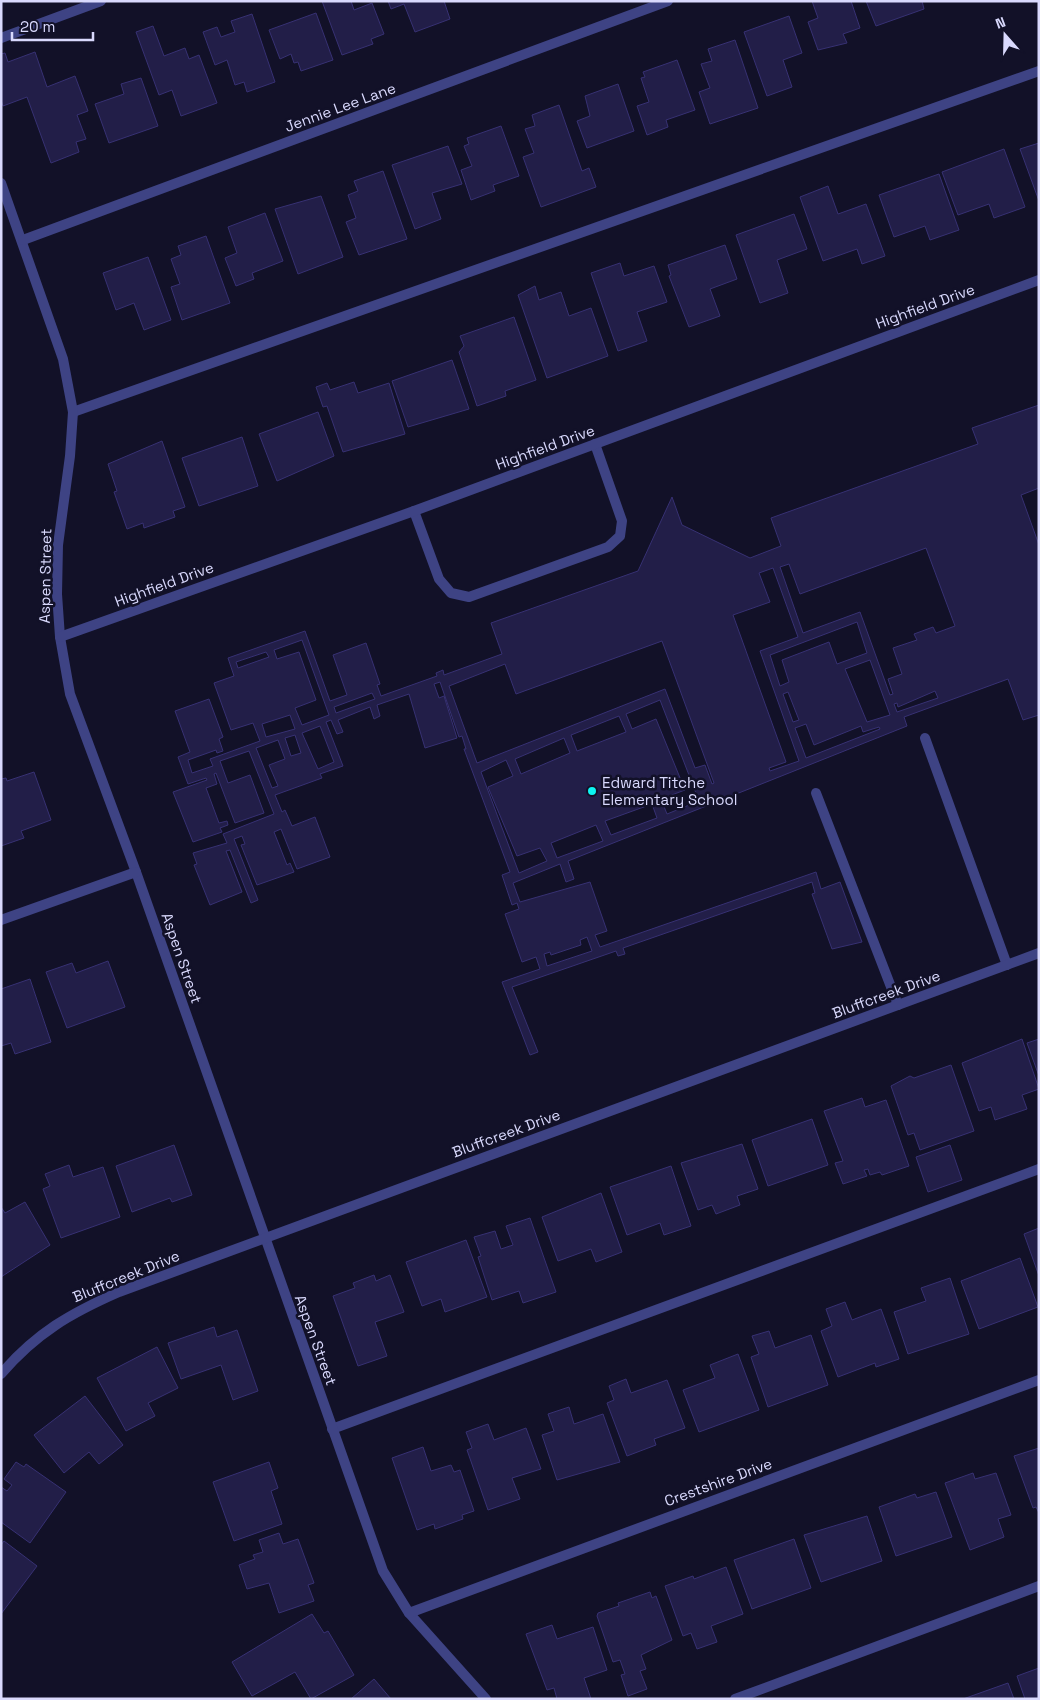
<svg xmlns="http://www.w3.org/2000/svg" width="1040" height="1700" font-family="'Space Grotesk',sans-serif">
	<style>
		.building { fill: #221e48; stroke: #373173; fill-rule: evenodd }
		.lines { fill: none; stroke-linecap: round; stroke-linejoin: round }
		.service { stroke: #3e4384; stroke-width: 10 }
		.minor { stroke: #3e4384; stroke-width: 10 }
		.poi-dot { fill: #0df5f3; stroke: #121128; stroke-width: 2 }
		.labels { text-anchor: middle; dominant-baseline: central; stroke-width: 5; stroke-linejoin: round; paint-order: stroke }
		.street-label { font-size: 15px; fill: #d9d9fd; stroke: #121128 }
		.poi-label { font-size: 15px; fill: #d9d9fd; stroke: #121128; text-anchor: start }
	</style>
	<rect width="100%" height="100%" fill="#121128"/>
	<g class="building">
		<polygon points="322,1 351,1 354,10 372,3 384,34 371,39 373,44 342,55"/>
		<polygon points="388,1 444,1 450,19 415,32 404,4 391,9"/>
		<polygon points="812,1 851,1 860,28 843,34 847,43 818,50 808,22 818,18"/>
		<polygon points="866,1 922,1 924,9 876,26"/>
		<polygon points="316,13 333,60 301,71 298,62 294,63 291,54 280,59 269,30"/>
		<polygon points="252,14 275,82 247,92 244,82 235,85 227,60 215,65 203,32 217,27 221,37 235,32 231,21"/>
		<polygon points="789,16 802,53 783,60 792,87 767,96 744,32"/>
		<polygon points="153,26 164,56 185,48 189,59 199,55 217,103 181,116 172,90 159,95 136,32"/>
		<polygon points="735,40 758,108 710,124 699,92 710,88 701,64 712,61 708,49"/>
		<polygon points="35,52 47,87 75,76 88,111 77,115 86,139 76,142 79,152 51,163 27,97 3,106 1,100 1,54 5,53 8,62"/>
		<polygon points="677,60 695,110 666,120 668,127 647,135 637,106 649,102 641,78 645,77 643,72"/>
		<polygon points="141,78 158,126 109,143 95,104 124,94 121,84"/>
		<polygon points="618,84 634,131 587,148 577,121 590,116 585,96"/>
		<polygon points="559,105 582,171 589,168 596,187 541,207 523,157 534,153 525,129 535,126 532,115"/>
		<polygon points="501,126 519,176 493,185 495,191 471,200 461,170 472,166 464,146 469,144 467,138"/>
		<polygon points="1039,143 1039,201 1020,149"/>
		<polygon points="448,146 462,184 432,193 441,219 415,229 392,165"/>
		<polygon points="1004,149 1025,207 994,218 989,204 958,215 942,172"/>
		<polygon points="383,171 407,239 359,255 346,222 356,218 348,195 358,191 354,181"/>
		<polygon points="939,174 959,230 930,240 925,226 894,237 879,195"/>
		<polygon points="828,186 838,214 866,204 885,256 862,264 857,249 823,261 800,197"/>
		<polygon points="321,196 343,257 298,274 275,209"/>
		<polygon points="265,213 283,261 252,273 254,279 236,286 225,258 237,253 228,227"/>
		<polygon points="794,214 807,249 777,260 788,293 760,303 736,235"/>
		<polygon points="206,236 230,303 182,320 171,287 180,284 171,259 181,255 178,246"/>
		<polygon points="725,245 737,279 710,289 720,316 689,327 669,276 671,275 668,265"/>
		<polygon points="148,257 171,320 144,330 134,303 116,310 103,273"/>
		<polygon points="620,263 624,276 654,266 667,302 637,312 647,341 618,351 591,273"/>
		<polygon points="535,286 539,300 561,292 569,316 591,308 608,356 547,378 518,295"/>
		<polygon points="514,317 536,380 505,391 506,396 477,406 459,352 464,346 460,336"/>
		<polygon points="452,360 469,409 408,427 392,381"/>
		<polygon points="354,382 358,393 389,383 405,434 343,452 327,406 323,407 316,387 327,383 330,390"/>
		<path d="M1039,405V488L1021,495L1039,545V715L1023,720L1008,679L904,717L907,726L568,861L574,879L566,882L560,864L513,883L520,902L590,882L607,931L595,935L600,947L816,872L821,889L840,882L862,942L832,949L812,894L815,893L812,882L623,948L625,954L618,956L616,951L512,987L538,1052L530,1055L502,982L540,969L536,957L522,962L505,914L519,909L517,903L512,905L502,875L510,872L464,749H466L462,736L459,737L440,682L434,684L439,698L444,696L457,738L425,748L409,694L377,705L380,716L374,719L370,707L338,720L343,732L337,734L331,720L326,722L343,766L320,774L322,778L275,795L282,812L285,810L292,826L315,817L330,857L297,869L281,829L274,832L287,865L290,863L294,872L257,885L241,845L245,844L242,836L234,839L258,900L251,903L230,850L226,851L242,892L210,905L194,865L197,864L193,853L227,843L223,834L274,814L249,751L220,761L228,783L250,775L264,813L235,823L216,773L214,774L217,784L206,788L219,823L227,821L228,825L220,828L222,832L193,842L173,792L207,780L206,778L188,784L178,757L190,752L175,711L209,699L223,737L219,739L223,751L217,753L216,750L188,760L192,773L213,766L210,759L260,741L253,723L231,730L214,683L234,676L228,658L305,631L330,701L347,695L333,655L366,643L380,684L377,685L381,696L437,676L436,673L443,670L444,675L502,654L491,623L638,571L672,497L682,525L750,558L781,546L771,518L978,444L972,428ZM926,548L955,626L936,633L933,627L914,634L917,640L893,648L902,674L888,679L893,694L890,695L860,612L803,633L780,567L789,564L800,594ZM773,568L798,637L760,651L799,761L770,771L769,768L786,762L733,615L770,602L759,573ZM857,622L867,653L837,664L829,642L782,660L789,682L780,686L770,655ZM302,640L329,715L302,725L295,708L316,700L299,652L277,659L274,650ZM662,641L714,783L712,784L705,765L695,768L665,689L477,763L449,686L505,664L516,694ZM266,652L269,657L238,668L236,662ZM870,660L890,715L867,722L845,669ZM935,691L938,698L897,712L894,704L897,703L898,707ZM788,692L799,720L793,722L783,694ZM372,693L375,699L336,713L334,707ZM660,700L699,801L667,814L661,799L685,790L656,719L632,729L626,714ZM290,715L295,729L266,737L262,724ZM619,716L626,732L577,751L571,735ZM806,724L814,745L861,726L863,732L879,727L880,729L806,758L795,728ZM320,726L334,762L318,769L302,733ZM295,735L301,753L291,756L285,738ZM564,738L570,753L521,774L515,759ZM278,740L285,759L269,765L278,786L272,788L256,748ZM506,760L513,776L488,787L517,856L540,848L547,861L519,873L481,772ZM652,804L657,818L611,835L605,821ZM596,825L603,841L557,858L551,843ZM587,937L592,951L547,966L544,954L550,952L551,955L581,945L580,940Z"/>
		<polygon points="318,412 334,456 277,481 259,434"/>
		<polygon points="242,437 258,486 199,506 182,458"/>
		<polygon points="162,441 185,507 173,511 175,517 144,528 143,523 127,529 114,492 117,491 108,464"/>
		<polygon points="34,772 51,820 21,831 24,838 1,846 1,779 6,778 7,781"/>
		<polygon points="108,961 125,1007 67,1028 46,972 72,963 76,973"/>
		<polygon points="30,979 51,1042 15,1054 11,1043 1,1046 1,989"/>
		<polygon points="1022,1039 1039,1089 1022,1095 1027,1109 995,1120 991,1107 979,1111 962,1063"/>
		<polygon points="1039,1039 1039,1076 1027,1043"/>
		<polygon points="951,1065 974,1131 920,1150 914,1133 908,1135 891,1086 910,1076 914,1078"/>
		<polygon points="862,1098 865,1107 886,1100 909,1166 882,1175 880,1172 870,1175 868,1169 864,1170 867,1176 843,1184 835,1163 843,1161 824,1111"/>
		<polygon points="812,1119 828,1165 768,1186 752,1140"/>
		<polygon points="742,1144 758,1189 737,1196 740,1205 716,1214 712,1205 698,1210 681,1163"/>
		<polygon points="174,1145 192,1195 172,1202 170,1198 132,1212 116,1166"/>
		<polygon points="950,1145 962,1180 928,1192 916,1157"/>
		<polygon points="69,1165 73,1177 103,1167 120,1217 61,1238 43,1189 50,1186 45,1174"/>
		<polygon points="671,1166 691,1226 664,1235 660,1223 627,1235 610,1187"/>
		<polygon points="601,1193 622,1252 596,1262 591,1249 558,1261 542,1217"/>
		<polygon points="25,1202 50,1245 1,1277 1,1207 5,1213"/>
		<polygon points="530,1218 556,1292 523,1303 519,1291 492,1300 478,1257 481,1256 474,1237 495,1231 501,1249 513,1245 506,1226"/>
		<polygon points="1039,1228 1039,1276 1024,1234"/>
		<polygon points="466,1240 487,1297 445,1312 441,1299 422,1306 406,1262"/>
		<polygon points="1020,1258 1038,1307 979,1329 961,1281"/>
		<polygon points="374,1275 376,1281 390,1275 404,1312 375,1322 387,1356 358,1366 333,1296 355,1288 353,1283"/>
		<polygon points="950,1278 969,1334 908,1354 894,1312 926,1301 921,1288"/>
		<polygon points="845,1302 852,1320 881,1309 899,1359 876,1367 875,1363 838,1377 821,1331 832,1326 826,1309"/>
		<polygon points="214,1327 217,1337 237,1330 258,1391 233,1400 221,1365 181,1379 168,1343"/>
		<polygon points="769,1331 775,1348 811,1335 828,1385 768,1407 751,1357 759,1354 752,1336"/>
		<polygon points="157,1347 178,1388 148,1403 155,1416 126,1431 97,1378"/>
		<polygon points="738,1354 759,1410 699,1432 683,1390 715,1378 710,1365"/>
		<polygon points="626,1379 631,1393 667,1380 685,1428 654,1439 656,1445 627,1456 607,1403 614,1400 609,1386"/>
		<polygon points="85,1396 123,1445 99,1464 89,1452 64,1473 34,1435"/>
		<polygon points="569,1407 574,1424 603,1414 620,1462 557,1480 542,1435 554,1431 548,1414"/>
		<polygon points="488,1424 494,1440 526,1428 541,1469 512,1478 520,1499 488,1510 467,1450 472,1448 466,1432"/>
		<polygon points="423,1447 431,1471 451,1465 454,1472 460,1470 474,1511 462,1515 463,1519 435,1529 434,1524 417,1530 392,1458"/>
		<polygon points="1039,1448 1039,1513 1036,1507 1033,1508 1014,1456"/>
		<polygon points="16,1462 24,1467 26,1464 66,1492 30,1543 1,1522 1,1487 7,1491 12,1485 4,1479"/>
		<polygon points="269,1462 278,1488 271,1491 282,1524 234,1541 213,1482"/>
		<polygon points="973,1473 975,1479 996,1473 1011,1515 998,1519 1004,1537 970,1550 945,1483"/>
		<polygon points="936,1492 952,1537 896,1556 879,1507 915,1494 917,1498"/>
		<polygon points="867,1516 882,1561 821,1582 804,1535"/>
		<polygon points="279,1533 283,1544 298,1539 314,1583 308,1585 314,1601 279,1613 269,1583 247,1589 239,1565 255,1559 253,1555 263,1552 259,1540"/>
		<polygon points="794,1539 811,1588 752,1609 734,1560"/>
		<polygon points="4,1541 37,1566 1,1614 1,1545"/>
		<polygon points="726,1567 743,1614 711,1626 717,1642 697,1649 691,1633 683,1636 665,1586 693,1576 694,1579"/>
		<polygon points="650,1592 652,1598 656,1596 672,1640 641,1655 646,1669 640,1671 647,1689 628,1696 621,1675 625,1674 620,1660 613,1662 597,1616 598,1613 619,1606 618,1603"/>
		<polygon points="312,1614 324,1633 328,1631 354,1675 311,1699 295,1672 252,1696 232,1662"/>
		<polygon points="552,1625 557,1639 593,1627 607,1670 584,1678 591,1699 557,1699 554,1688 547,1690 526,1634"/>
		<polygon points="1039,1668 1039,1699 1025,1699 1017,1676"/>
		<polygon points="374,1679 391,1699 351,1699"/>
		<polygon points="1008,1683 1014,1699 963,1699"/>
	</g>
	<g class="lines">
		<g class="service">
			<polyline points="1,38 101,1"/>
			<polyline points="73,412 1039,71"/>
			<polyline points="414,511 439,579 451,593 469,597 608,547 620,536 622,521 595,444"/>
			<polyline points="925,738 1007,965"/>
			<polyline points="816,793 898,1005"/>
			<polyline points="332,1429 1039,1169"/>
			<polyline points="735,1699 1039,1586"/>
		</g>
		<g class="minor">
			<polyline points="1,183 63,359 73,412 70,456 58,545 57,594 60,637 70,694 136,872 383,1571 409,1613 486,1699"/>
			<polyline points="23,240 668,1"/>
			<polyline points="60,637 414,511 1039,280"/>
			<polyline points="1,920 136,872"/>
			<path d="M1,1374C36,1333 71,1313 119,1292L1039,953"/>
			<polyline points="409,1613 1039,1380"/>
		</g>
	</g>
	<circle class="poi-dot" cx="592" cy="791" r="5"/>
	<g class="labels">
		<g class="street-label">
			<text transform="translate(340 107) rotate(-20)">Jennie Lee Lane</text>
			<text transform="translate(925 306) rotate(-20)">Highfield Drive</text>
			<text transform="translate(545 447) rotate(-20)">Highfield Drive</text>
			<text transform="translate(45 576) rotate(-89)">Aspen Street</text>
			<text transform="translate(164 584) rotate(-20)">Highfield Drive</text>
			<text transform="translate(182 958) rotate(71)">Aspen Street</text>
			<text transform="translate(886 994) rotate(-20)">Bluffcreek Drive</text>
			<text transform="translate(506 1133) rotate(-20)">Bluffcreek Drive</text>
			<text transform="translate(126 1276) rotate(-22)">Bluffcreek Drive</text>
			<text transform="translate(316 1340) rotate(70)">Aspen Street</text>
			<text transform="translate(718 1482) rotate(-20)">Crestshire Drive</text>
		</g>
		<g class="poi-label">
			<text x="602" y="782">Edward Titche<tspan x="602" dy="17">Elementary School</tspan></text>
		</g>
	</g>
	<rect width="1040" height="1700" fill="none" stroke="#d9d9fd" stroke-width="5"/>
	<g transform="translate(1005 35) rotate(340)" stroke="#121128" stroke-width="4" paint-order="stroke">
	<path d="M0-4L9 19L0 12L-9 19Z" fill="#d9d9fd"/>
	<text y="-8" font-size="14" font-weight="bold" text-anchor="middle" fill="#d9d9fd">N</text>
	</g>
	<path d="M12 32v8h81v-8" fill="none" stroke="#d9d9fd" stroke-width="2.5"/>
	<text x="20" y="32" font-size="15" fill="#d9d9fd" stroke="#121128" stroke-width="4" paint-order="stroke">20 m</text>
</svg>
